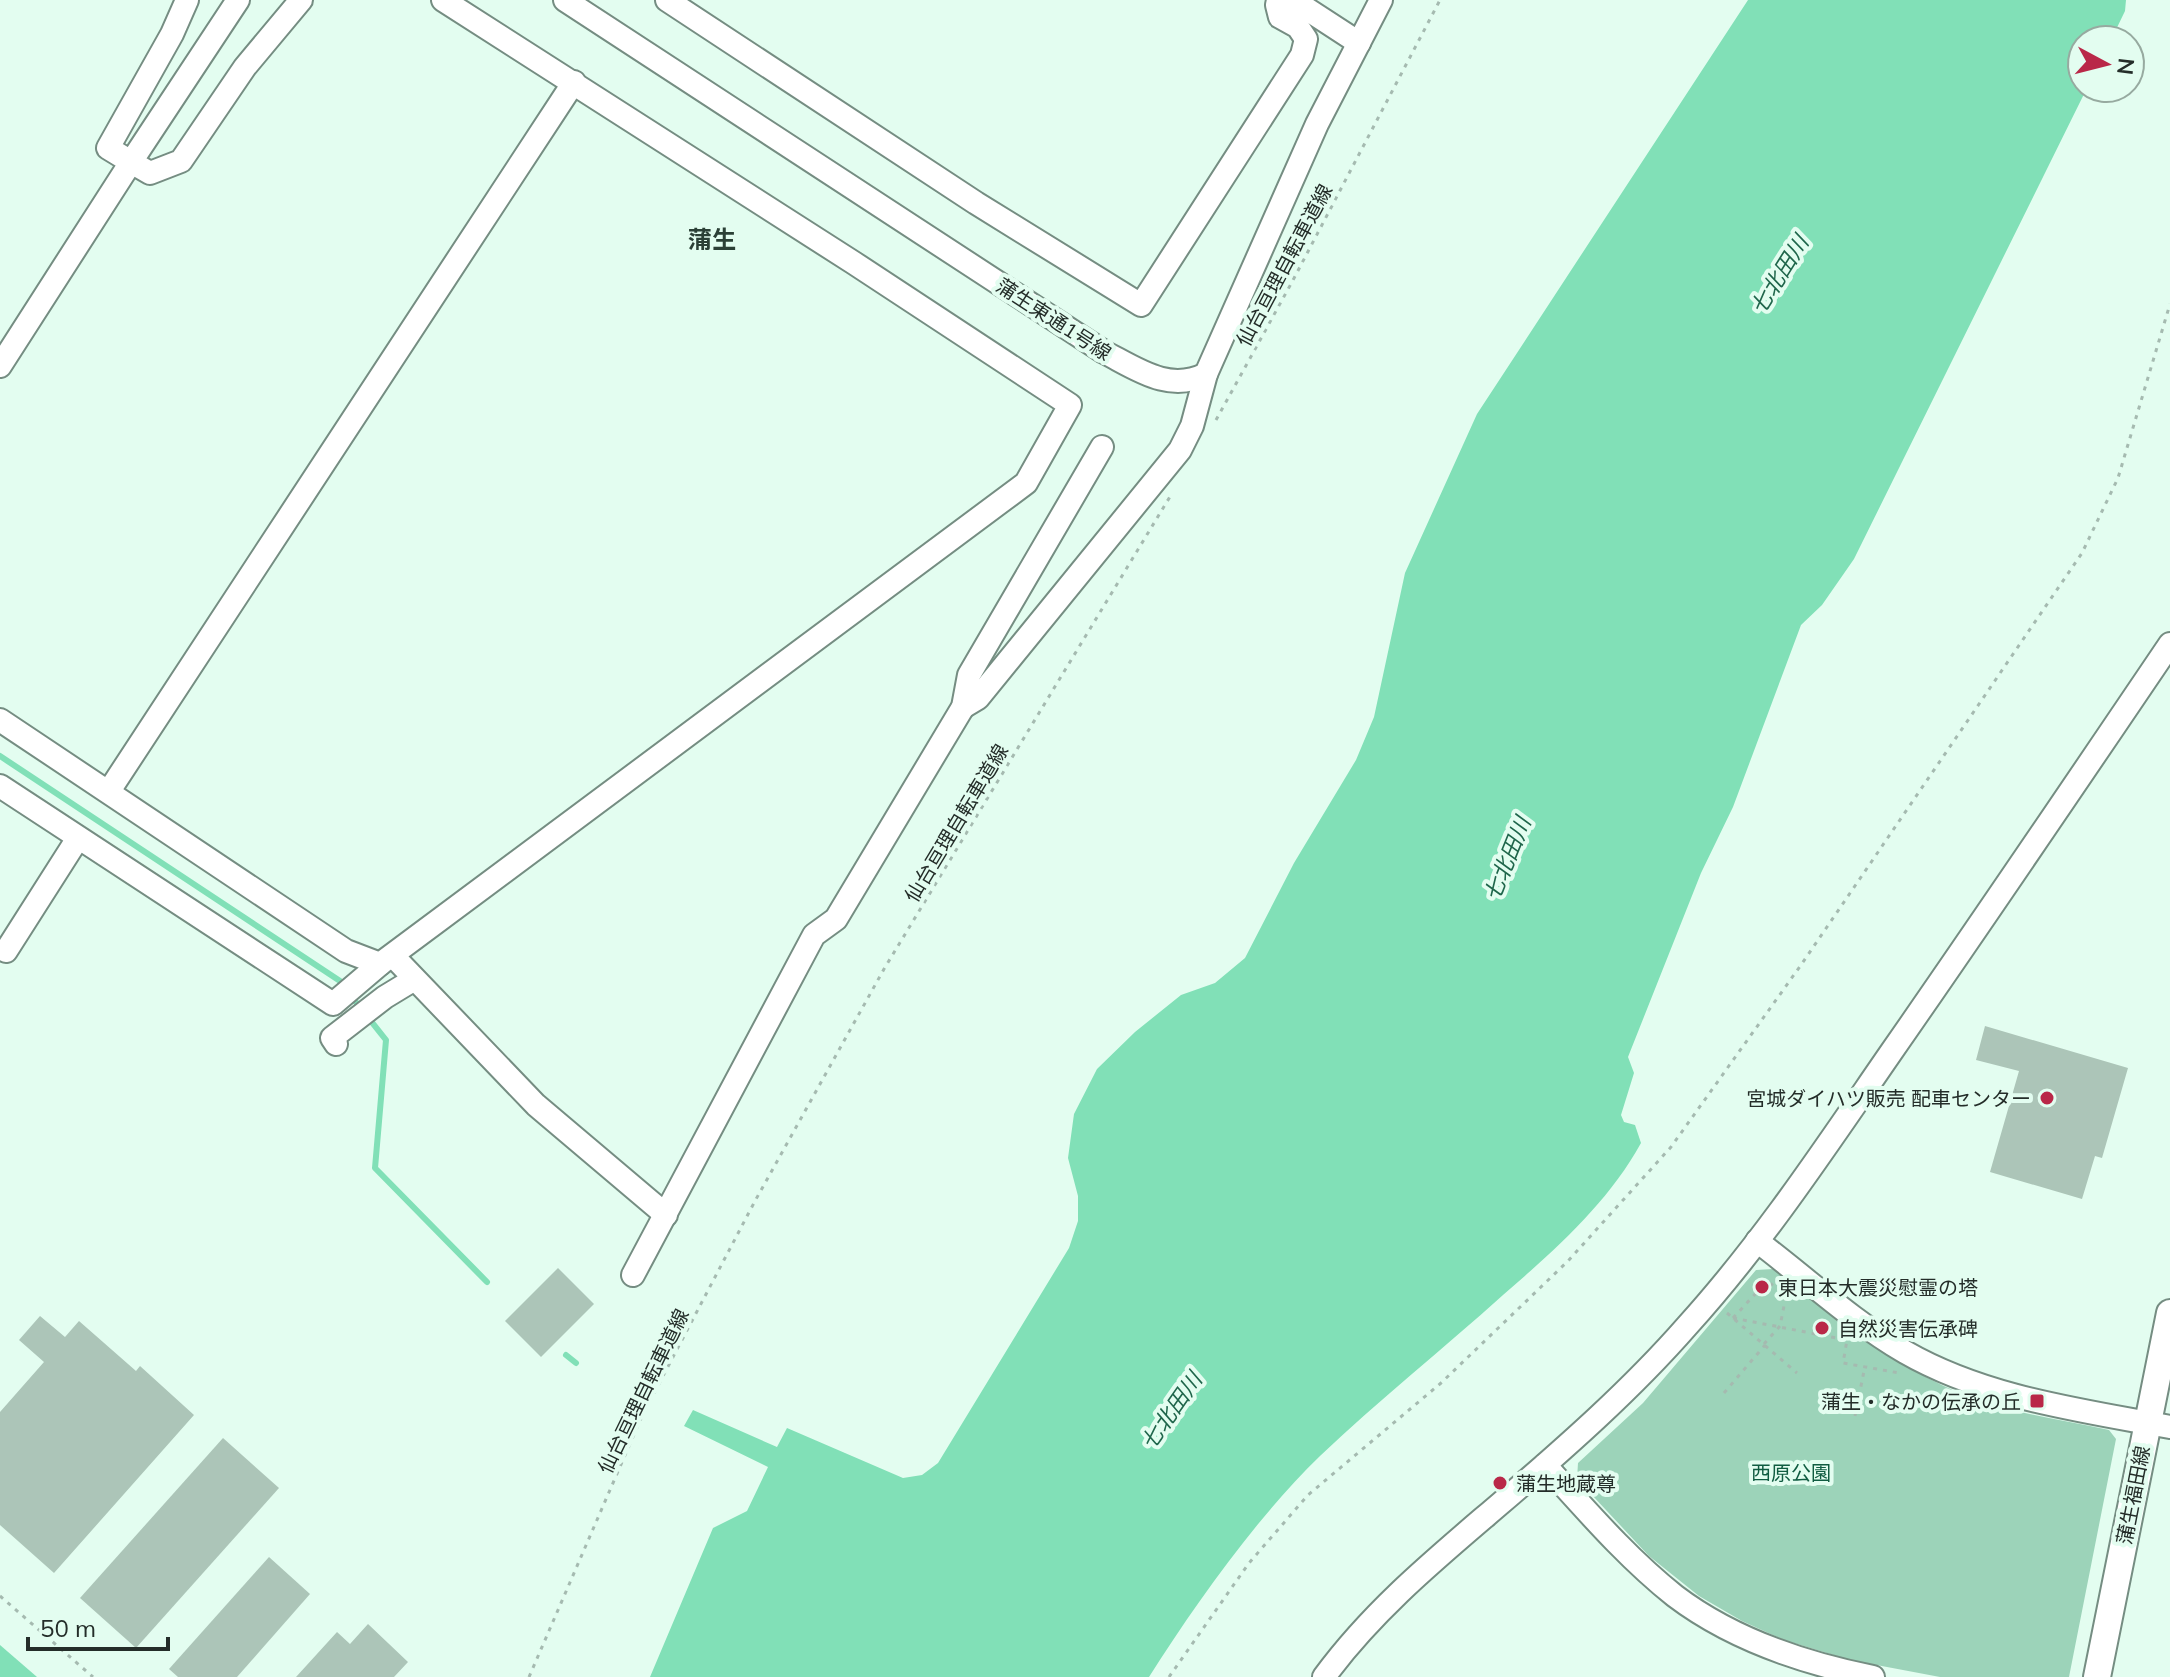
<svg xmlns="http://www.w3.org/2000/svg" width="2170" height="1677" font-family="Mulish,'Noto Sans JP',sans-serif">
	<style>
		.green { fill: #9cd3b9 }
		.water { fill: #81e0b7 }
		.lines { fill: none; stroke-linecap: round; stroke-linejoin: round }
		.stream { stroke: #81e0b7; stroke-width: 6 }
		.building { fill: #acc5b8 }
		.minor-casing { stroke: #758d82; stroke-width: 26 }
		.major-casing { stroke: #758d82; stroke-width: 30 }
		.path { stroke: #a5bab0; stroke-width: 3; stroke-dasharray: 4 6; stroke-linecap: butt }
		.minor { stroke: #fff; stroke-width: 22 }
		.major { stroke: #fff; stroke-width: 26 }
		.poi-dot { fill: #b92848; stroke: #e3fdf0; stroke-width: 3 }
		.labels { text-anchor: middle; dominant-baseline: central; stroke-width: 8; stroke-linejoin: round; paint-order: stroke }
		.street-label { font-size: 20px; fill: #242d29; stroke: #e3fdf0 }
		.poi-label { font-size: 20px; fill: #242d29; stroke: #e3fdf0; text-anchor: start }
		.park-label { font-size: 20px; fill: #105c41; stroke: #e3fdf0 }
		.water-label { font-size: 22px; font-style: italic; fill: #1f664b; stroke: #e3fdf0 }
		.quarter-label { font-size: 24px; font-weight: bold; fill: #2b4036; stroke: #e3fdf0 }
	</style>
	<rect width="100%" height="100%" fill="#e3fdf0"/>
	<path class="green" d="M1773,1269C1830,1313 1888,1362 1955,1391C2003,1412 2058,1419 2109,1430L2116,1439L2069,1677H1940L1850,1660L1784,1640L1742,1621L1699,1596L1649,1556L1577,1479L1578,1463L1643,1403L1756,1270Z"/>
	<g class="water">
		<path d="M1748,0H2126L2125,11L2111,40H2082V88H2087L1854,559L1822,605L1801,625L1733,807L1701,873L1628,1057L1634,1073L1621,1115L1624,1122L1635,1125L1641,1143C1608,1203 1555,1250 1503,1295C1443,1349 1379,1400 1320,1456C1257,1517 1196,1603 1149,1677H650L713,1528L747,1511L768,1467L684,1426L693,1410L777,1447L787,1428L903,1478L922,1475L938,1463L1069,1248L1078,1221V1196L1068,1158L1074,1114L1097,1069L1135,1032L1181,995L1215,983L1245,958L1294,863L1356,760L1374,717L1405,573L1477,414Z"/>
		<polygon points="0,1645 37,1677 0,1677"/>
	</g>
	<g class="lines">
		<g class="stream">
			<polyline points="0,756 340,981 345,987"/>
			<polyline points="351,996 386,1040 375,1168 487,1282"/>
			<polyline points="566,1355 576,1363"/>
		</g>
	</g>
	<g class="building">
		<polygon points="1985,1026 2128,1068 2102,1158 2095,1156 2082,1199 1990,1172 2019,1071 1976,1060"/>
		<polygon points="558,1268 594,1304 541,1357 505,1321"/>
		<polygon points="40,1316 65,1337 79,1321 136,1371 140,1366 194,1415 54,1573 0,1525 0,1412 44,1362 19,1340"/>
		<polygon points="223,1438 279,1488 136,1648 80,1598"/>
		<polygon points="269,1557 310,1594 237,1677 178,1677 169,1669"/>
		<polygon points="368,1624 408,1662 394,1677 296,1677 337,1632 350,1644"/>
	</g>
	<g class="lines">
		<defs>
			<g id="minor">
				<polyline points="238,0 131,162 150,173 181,161 245,67 301,0"/>
				<path d="M565,0L1104,352C1137,369 1169,393 1206,374L1317,124L1381,0"/>
				<polyline points="667,0 976,203 1141,305 1302,55 1306,39 1298,27 1280,17 1277,5 1278,0"/>
				<polyline points="1293,0 1359,43"/>
				<polyline points="0,366 131,162 108,148 172,34 187,0"/>
				<polyline points="963,707 978,698 1180,450 1192,426 1206,374"/>
				<polyline points="0,720 346,951 380,964 1026,483 1070,405 854,263 443,0"/>
				<polyline points="0,786 333,1004 380,964"/>
				<polyline points="109,791 574,82"/>
				<polyline points="6,951 78,838"/>
				<polyline points="393,956 536,1105 666,1215"/>
				<polyline points="336,1044 332,1038 385,997 413,980"/>
				<path d="M1757,1241C1806,1278 1852,1321 1905,1352C1985,1398 2080,1410 2170,1427"/>
				<polyline points="633,1275 814,935 836,919 963,707 969,675 1102,447"/>
				<path d="M1545,1465C1586,1510 1627,1558 1675,1596C1733,1640 1803,1663 1873,1677"/>
				<path d="M1324,1677C1374,1609 1438,1557 1501,1503C1566,1447 1631,1390 1687,1326C1764,1241 1827,1145 1892,1051C1986,916 2078,780 2170,644"/>
			</g>
			<polyline id="major" points="2097,1677 2170,1313"/>
		</defs>
		<use href="#minor" class="minor-casing"/>
		<use href="#major" class="major-casing"/>
		<g class="path">
			<polyline points="1216,420 1292,282 1440,0"/>
			<polyline points="1727,1313 1797,1373"/>
			<polyline points="1733,1318 1847,1340 1843,1363 1899,1373"/>
			<polyline points="1733,1318 1757,1292 1766,1290 1774,1282"/>
			<polyline points="1764,1344 1780,1326 1787,1291"/>
			<polyline points="1724,1393 1765,1345"/>
			<polyline points="1855,1416 1865,1366"/>
			<polyline points="0,1596 93,1677"/>
			<polyline points="529,1677 642,1416 755,1201 884,969 1171,495"/>
			<polyline points="1169,1677 1249,1563 1308,1495 1441,1383 1568,1261 1671,1147 1801,965 2082,553 2118,478 2170,304"/>
		</g>
		<use href="#minor" class="minor"/>
		<use href="#major" class="major"/>
	</g>
	<g class="poi-dot">
		<circle cx="2047" cy="1098" r="8"/>
		<circle cx="1762" cy="1287" r="8"/>
		<circle cx="1822" cy="1328" r="8"/>
		<rect x="2029" y="1393" width="16" height="16" rx="4"/>
		<circle cx="1500" cy="1483" r="8"/>
	</g>
	<g class="labels">
		<g class="street-label">
			<text transform="translate(1284 265) rotate(-62)">仙台亘理自転車道線</text>
			<text transform="translate(1054 319) rotate(33)">蒲生東通1号線</text>
			<text transform="translate(956 823) rotate(-59)">仙台亘理自転車道線</text>
			<text transform="translate(643 1391) rotate(-64)">仙台亘理自転車道線</text>
			<text transform="translate(2133 1495) rotate(-79)">蒲生福田線</text>
		</g>
		<g class="poi-label">
			<text x="2031" y="1098" text-anchor="end">宮城ダイハツ販売 配車センター</text>
			<text x="1778" y="1287">東日本大震災慰霊の塔</text>
			<text x="1838" y="1328">自然災害伝承碑</text>
			<text x="2021" y="1401" text-anchor="end">蒲生・なかの伝承の丘</text>
			<text x="1516" y="1483">蒲生地蔵尊</text>
		</g>
		<g class="park-label">
			<text x="1791" y="1472">西原公園</text>
		</g>
		<g class="water-label">
			<text transform="translate(1779 275) rotate(-58)">七北田川</text>
			<text transform="translate(1507 859) rotate(-68)">七北田川</text>
			<text transform="translate(1171 1411) rotate(-55)">七北田川</text>
		</g>
		<g class="quarter-label">
			<text x="712" y="239">蒲生</text>
		</g>
	</g>
	<g transform="translate(2106 64) rotate(97)"><circle r="38" fill="#e3fdf0" stroke="#97aaa0" stroke-width="2"/>
	<path d="M0-6L14 30L0 20L-14 30Z" fill="#b92848"/>
	<text y="-12" font-size="22" font-weight="bold" text-anchor="middle" fill="#242d29">N</text>
	</g>
	<path d="M28 1637v12h140v-12" fill="none" stroke="#242d29" stroke-width="4"/>
	<text x="40" y="1637" font-size="24" fill="#242d29" stroke="#e3fdf0" stroke-width="6" paint-order="stroke">50 m</text>
</svg>
